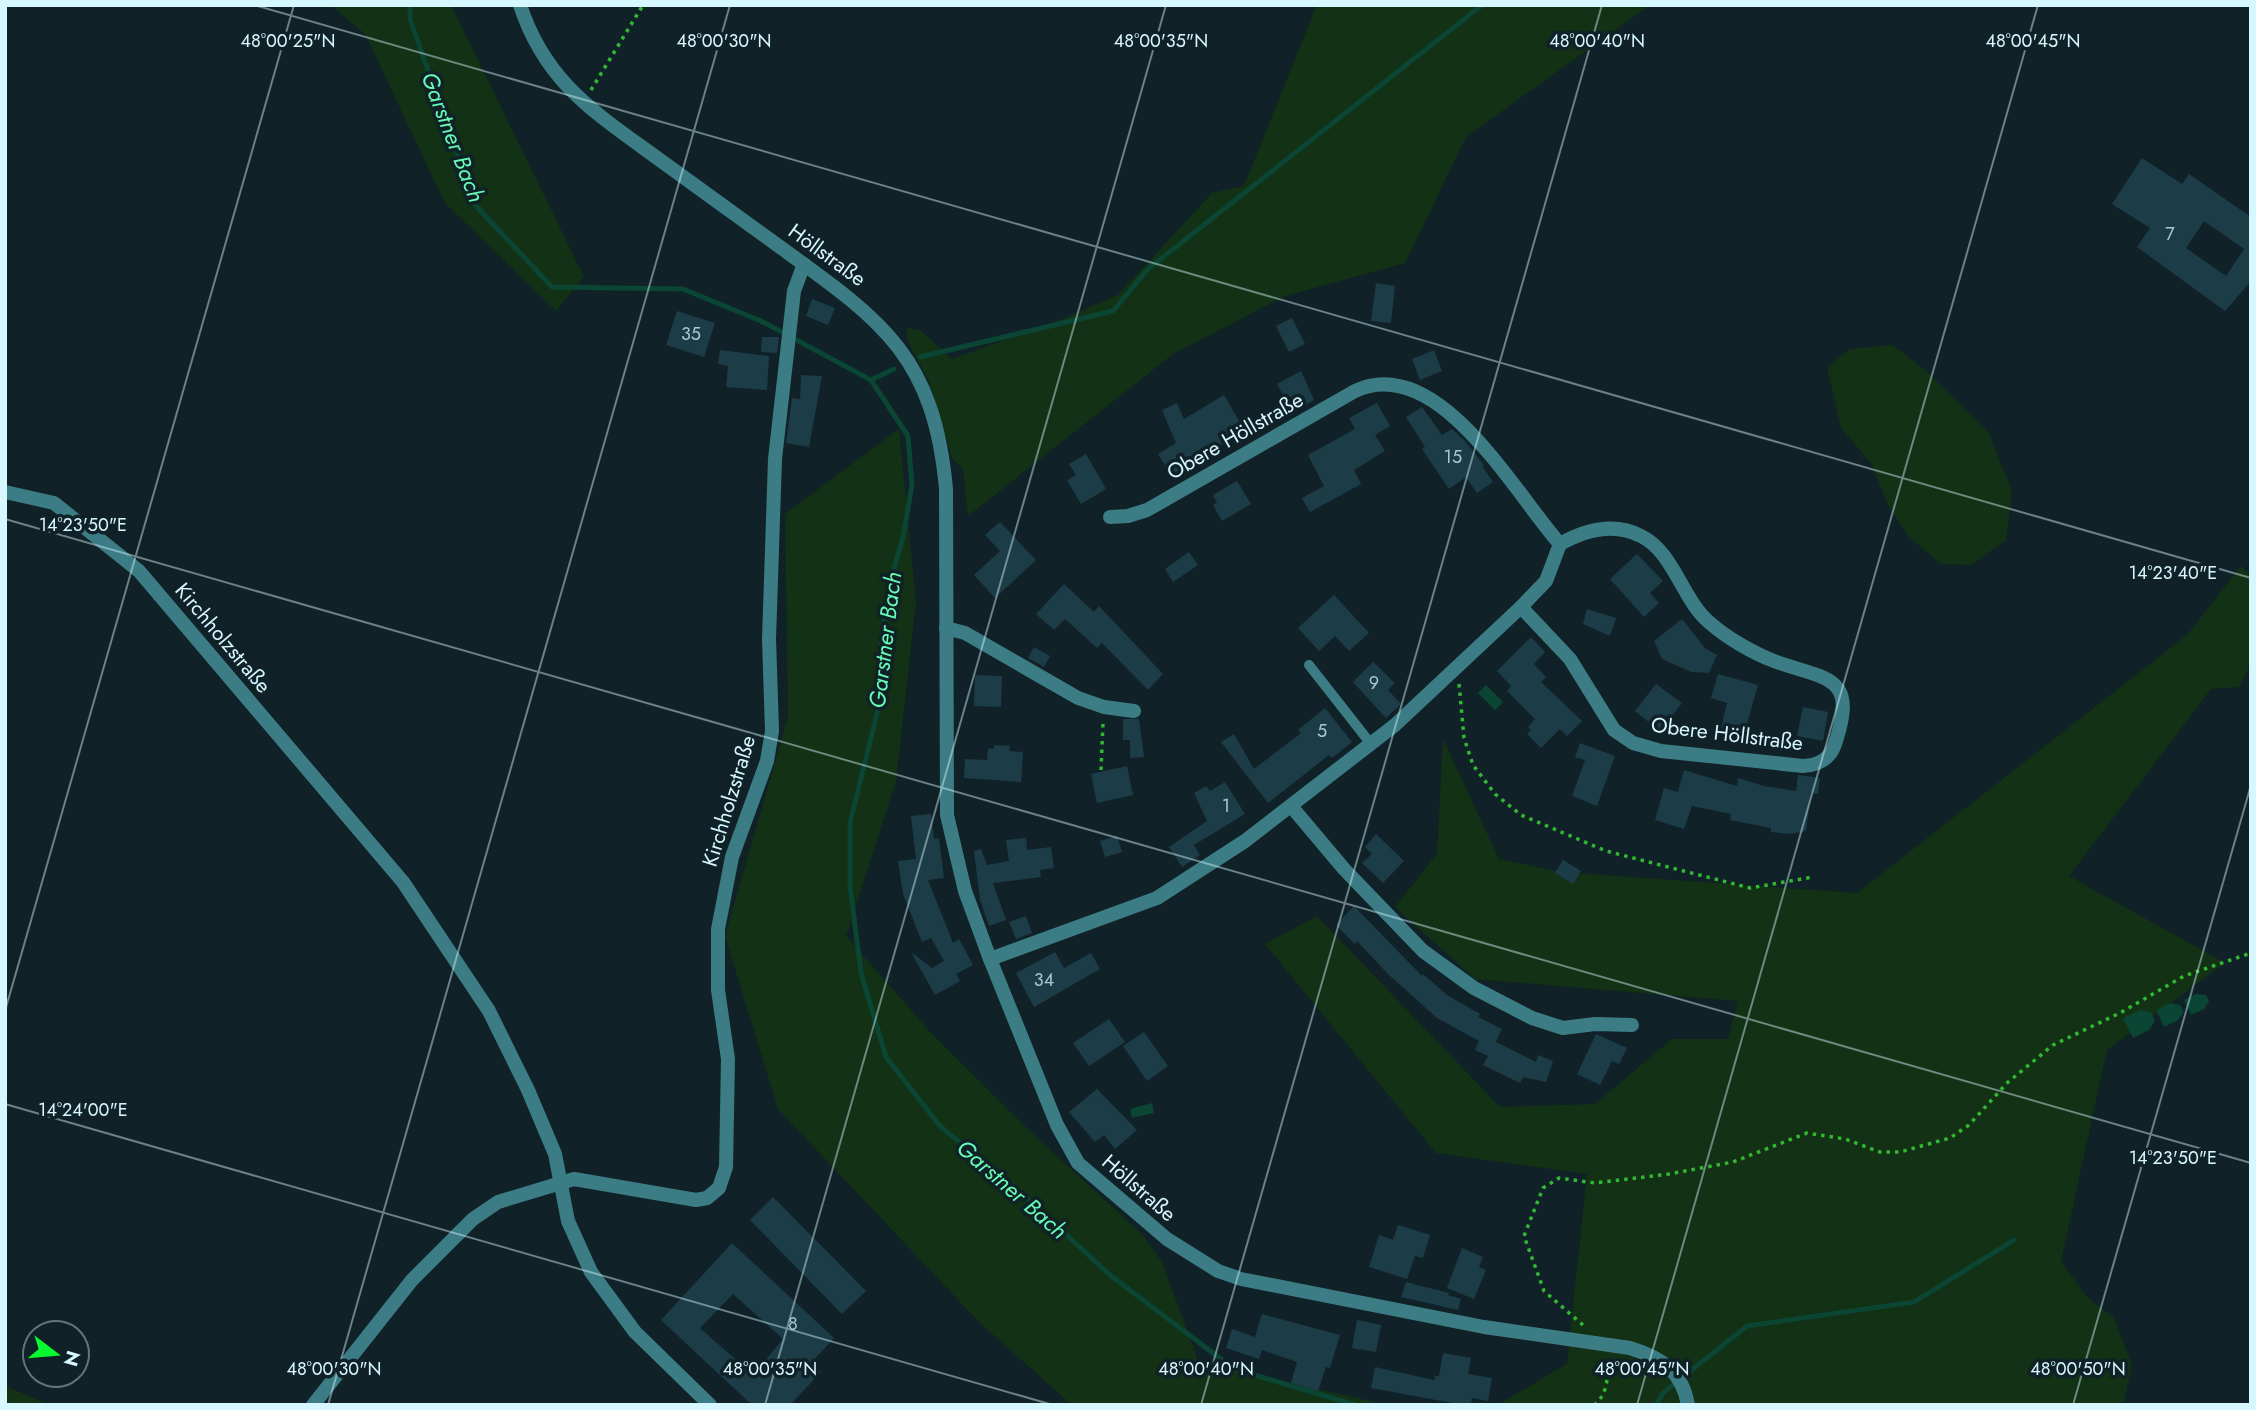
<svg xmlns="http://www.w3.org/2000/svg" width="2256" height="1410" font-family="Jost,sans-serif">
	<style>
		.green { fill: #133114 }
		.water { fill: #0b4534 }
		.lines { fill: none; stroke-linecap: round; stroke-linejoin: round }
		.stream { stroke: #0b4534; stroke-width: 5 }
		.building { fill: #1c3c48; fill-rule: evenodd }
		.path { stroke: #32b733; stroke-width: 3.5; stroke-dasharray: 3.5 5; stroke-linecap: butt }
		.service { stroke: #3c7d85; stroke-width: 10 }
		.minor { stroke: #3c7d85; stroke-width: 14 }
		.tertiary { stroke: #3c7d85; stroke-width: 14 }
		.ticks { fill: none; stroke: #d7f7fe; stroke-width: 2; stroke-opacity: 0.45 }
		.labels { text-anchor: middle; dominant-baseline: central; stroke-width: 7; stroke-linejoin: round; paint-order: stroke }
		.number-label { font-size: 18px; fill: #a8c8d0 }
		.street-label { font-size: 21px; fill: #d7f7fe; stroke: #102227 }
		.water-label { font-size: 23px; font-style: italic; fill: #67fcb6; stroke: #102227 }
		.ticks-label { font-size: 18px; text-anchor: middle; fill: #d7f7fe; stroke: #102227; stroke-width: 7; stroke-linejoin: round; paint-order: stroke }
	</style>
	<rect width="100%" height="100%" fill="#102227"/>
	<g class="green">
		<polygon points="330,5 451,5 584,277 556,311 445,203 365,34"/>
		<polygon points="1317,5 1650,5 1466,137 1405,263 1285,296 1173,354 968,516 963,470 952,458 929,381 907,340 907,328 920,330 952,359 1060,320 1118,295 1212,193 1244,186"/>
		<polygon points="1892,345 1924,369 1988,432 2012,491 2006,540 1971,565 1941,564 1908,536 1887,503 1872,464 1841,428 1827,367 1850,349"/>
		<polygon points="899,429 916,602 896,781 846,936 931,1033 1036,1137 1143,1235 1162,1262 1199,1363 1389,1405 1072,1405 979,1322 778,1109 725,936 788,717 785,514"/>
		<polygon points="2241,566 2251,575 2251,664 2239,687 2211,689 2069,876 2225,963 2107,1050 2061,1261 2087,1297 2114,1318 2132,1365 2124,1401 2111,1405 1498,1405 1567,1364 1587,1174 1436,1153 1265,944 1317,916 1500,1107 1595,1104 1672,1039 1728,1039 1738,1001 1475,979 1395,907 1437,854 1443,739 1499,859 1560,872 1857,893 2187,635"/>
		<polygon points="5,1386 50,1405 5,1405"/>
	</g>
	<g class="water">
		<polygon points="1486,685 1503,702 1495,710 1478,693"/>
		<polygon points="2196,994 2206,995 2209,1001 2204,1009 2191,1015 2184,1000"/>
		<polygon points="2170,1003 2180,1005 2184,1012 2178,1020 2164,1027 2156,1010"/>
		<polygon points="2140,1010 2151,1012 2155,1021 2149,1030 2133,1038 2123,1018"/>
		<polygon points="1152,1103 1154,1113 1132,1118 1130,1109"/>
	</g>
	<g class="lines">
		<g class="stream">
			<polyline points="410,5 410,19 475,205 552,287 683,289 761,321 871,380 908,436 912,485 903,537 889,586 880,655 881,697 850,823 850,886 861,973 886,1057 940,1126 1019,1191 1110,1275 1234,1369 1356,1405"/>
			<polyline points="920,357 1113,311 1148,269 1482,5"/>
			<polyline points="871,380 894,369"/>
			<polyline points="1656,1405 1663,1393 1747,1326 1914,1302 2014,1240"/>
		</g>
	</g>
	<g class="building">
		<path d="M2142,158L2182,184L2189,174L2251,217V281L2225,311L2137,247L2150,228L2112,204ZM2204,221L2244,249L2226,276L2186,248Z"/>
		<polygon points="1376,283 1395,286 1391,323 1371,321"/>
		<polygon points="812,299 835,308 828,325 806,316"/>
		<polygon points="677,311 715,323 704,357 666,345"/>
		<polygon points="1292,318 1305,344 1289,352 1276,326"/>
		<polygon points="762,337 779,337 777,353 761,352"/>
		<polygon points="720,350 769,356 767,390 726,387 728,366 718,364"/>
		<polygon points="1434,350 1442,371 1420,380 1412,359"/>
		<polygon points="1301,371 1314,400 1300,408 1298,404 1290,408 1277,384"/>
		<polygon points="801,375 822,376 809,447 786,443 792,398 800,399"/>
		<polygon points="1224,395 1245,431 1211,451 1214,455 1174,480 1158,454 1176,443 1162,410 1177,403 1184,419"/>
		<polygon points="1377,403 1390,426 1375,435 1385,451 1354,470 1361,484 1310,512 1302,498 1324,486 1308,455 1355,429 1349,418"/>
		<polygon points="1422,407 1442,435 1452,429 1465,441 1484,465 1482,466 1493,482 1477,493 1466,477 1449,489 1422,449 1425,447 1406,417"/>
		<polygon points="1086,454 1106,489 1081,504 1067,480 1076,475 1069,464"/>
		<polygon points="1237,481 1251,504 1222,521 1213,505 1217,503 1213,495"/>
		<polygon points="1000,522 1036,560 995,598 974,575 1000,551 985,535"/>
		<polygon points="1189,552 1198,565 1173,582 1165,569"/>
		<polygon points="1637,554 1663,581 1650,593 1659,603 1644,617 1610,579"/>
		<polygon points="1064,584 1094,612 1099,606 1163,674 1148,690 1102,643 1097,648 1065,619 1054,630 1036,614"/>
		<polygon points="1334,595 1369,633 1349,651 1335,636 1319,651 1298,628"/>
		<polygon points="1587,609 1616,618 1610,636 1583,624"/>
		<polygon points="1682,619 1705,648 1717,655 1709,673 1691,672 1662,659 1654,641"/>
		<polygon points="1531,637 1545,652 1534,664 1546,677 1541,682 1582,721 1567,736 1560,729 1541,748 1527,734 1531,730 1528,727 1535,719 1507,691 1511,686 1497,671"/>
		<polygon points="1034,647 1050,656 1044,667 1028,658"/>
		<polygon points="1373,662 1395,683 1388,690 1401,704 1386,718 1353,682"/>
		<polygon points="1718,674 1758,685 1742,741 1719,735 1727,703 1711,698"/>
		<polygon points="975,675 1002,676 1001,707 974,706"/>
		<polygon points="1656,684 1682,703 1660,731 1635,711"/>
		<polygon points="1803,707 1828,712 1823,741 1797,736"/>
		<polygon points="1325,708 1352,742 1332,758 1329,755 1268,803 1221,742 1234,734 1254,769 1301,733 1298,730"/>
		<polygon points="1123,719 1139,719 1144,757 1130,758 1130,740 1123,740"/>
		<polygon points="1580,743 1615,756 1597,806 1572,796 1585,760 1575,757"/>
		<polygon points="994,745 1010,746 1009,751 1023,752 1021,782 964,778 965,759 987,760 988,748 994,749"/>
		<polygon points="1127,766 1133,795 1097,803 1091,774"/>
		<polygon points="1684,770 1737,786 1738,778 1764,786 1796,791 1798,775 1820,778 1818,794 1811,793 1806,831 1790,834 1771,832 1771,828 1730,820 1731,814 1692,806 1684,829 1655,820 1664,788 1678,792"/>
		<polygon points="1225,782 1245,814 1194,845 1200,855 1182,867 1169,847 1207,821 1194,793 1206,786 1210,791"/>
		<polygon points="931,814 934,839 939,838 944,878 928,880 953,943 959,939 973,965 956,974 960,981 935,995 911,952 932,968 944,961 931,938 922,942 903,894 898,861 916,859 911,816"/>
		<polygon points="1376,834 1404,861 1383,883 1362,863 1372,854 1365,847"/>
		<polygon points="1117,836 1122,852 1105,857 1100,841"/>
		<polygon points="1026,838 1027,850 1051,847 1054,868 1040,870 1041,877 993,883 1006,920 989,926 980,900 974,851 981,849 987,865 1009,861 1006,840"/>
		<polygon points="1563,860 1581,871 1573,884 1555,873"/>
		<polygon points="1354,906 1422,976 1423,974 1447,995 1480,1014 1478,1017 1502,1029 1496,1042 1536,1062 1538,1055 1553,1061 1546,1082 1523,1077 1520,1083 1483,1065 1488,1056 1475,1050 1479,1041 1437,1018 1388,974 1357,941 1355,944 1336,925"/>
		<polygon points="1026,916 1032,933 1016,939 1009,922"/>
		<polygon points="1055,952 1064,968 1091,953 1100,969 1034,1007 1016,973"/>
		<polygon points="1109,1019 1125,1042 1089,1066 1073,1043"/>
		<polygon points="1144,1032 1168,1066 1147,1081 1123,1046"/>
		<polygon points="1596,1034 1627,1048 1619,1064 1612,1061 1600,1085 1577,1074"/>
		<polygon points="1097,1089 1137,1130 1115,1149 1104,1135 1095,1142 1069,1112"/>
		<polygon points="773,1197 866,1291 842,1314 750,1220"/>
		<polygon points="1398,1225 1430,1235 1423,1258 1415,1256 1407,1279 1369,1267 1379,1235 1393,1240"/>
		<path d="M732,1243L834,1338L811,1363L821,1372L790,1405H752L661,1320ZM733,1294L783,1339L753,1375L700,1328Z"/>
		<polygon points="1462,1248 1483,1257 1479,1267 1486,1270 1474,1299 1447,1288"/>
		<polygon points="1406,1282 1449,1293 1448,1295 1461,1299 1458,1310 1401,1297"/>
		<polygon points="1262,1314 1340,1335 1330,1368 1326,1367 1318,1391 1291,1383 1297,1362 1262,1350 1259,1359 1226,1348 1232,1329 1255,1337"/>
		<polygon points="1357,1320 1381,1325 1376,1352 1352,1348"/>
		<polygon points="1443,1353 1471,1358 1468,1374 1492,1378 1488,1401 1472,1398 1471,1405 1463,1405 1371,1388 1375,1367 1434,1380 1435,1376 1439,1376"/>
	</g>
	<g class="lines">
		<g class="path">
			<polyline points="591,90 643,5"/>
			<polyline points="1459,684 1464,738 1473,765 1495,794 1521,815 1606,851 1750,888 1813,877"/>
			<polyline points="1101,770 1103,723"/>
			<polyline points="1583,1325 1544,1291 1524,1236 1543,1188 1559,1178 1595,1183 1669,1174 1733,1162 1807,1133 1845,1139 1880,1152 1900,1152 1950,1138 1969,1125 2007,1083 2053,1045 2120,1013 2184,976 2251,953"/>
			<path d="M1594,1405C1608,1394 1608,1377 1607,1361"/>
		</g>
		<polyline class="service" points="1309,665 1371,744"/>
		<g class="minor">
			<polyline points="5,492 54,503 139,571 403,882 489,1011 528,1090 555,1154 568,1221 591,1272 635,1332 710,1405"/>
			<path d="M1521,607L1570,659L1614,730L1633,743L1661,751L1803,766C1819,765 1830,759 1835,744C1859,673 1825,680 1774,661C1753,653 1727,638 1710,623C1682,600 1674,552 1641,536C1614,522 1585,530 1560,544"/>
			<polyline points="946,628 965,633 1078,698 1104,707 1134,711"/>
			<polyline points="1291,806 1344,869 1423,951 1474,988 1532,1018 1563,1028 1595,1024 1632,1025"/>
			<path d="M990,959L1157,898L1245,841L1395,725L1521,607L1546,581L1560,544C1515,494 1438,352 1355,391L1147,510L1128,516L1110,517"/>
			<polyline points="313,1405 412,1280 473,1219 498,1202 574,1179 696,1200 707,1198 719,1188 726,1167 728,1059 718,990 718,929 732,857 767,761 772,731 769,639 775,459 794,291 804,264"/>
		</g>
		<path class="tertiary" d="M520,5C543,75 585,106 642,147C688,180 734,214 780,247C881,320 934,355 946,489L947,815L965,891L990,959L1057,1125L1078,1163L1167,1239L1218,1271L1241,1279L1484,1327L1630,1348C1662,1358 1682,1371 1688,1405"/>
	</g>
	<path class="ticks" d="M254,5L2251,578M5,519L2251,1163M5,1011L294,5M5,1104L1053,1405M328,1405L730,5M765,1405L1166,5M1201,1405L1602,5M1637,1405L2038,5M2073,1405L2251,785"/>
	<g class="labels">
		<g class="number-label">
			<text x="2170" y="234">7</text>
			<text x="691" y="334">35</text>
			<text x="1453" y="457">15</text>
			<text x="1374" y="683">9</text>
			<text x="1322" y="731">5</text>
			<text x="1226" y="806">1</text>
			<text x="1044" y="980">34</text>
			<text x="793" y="1324">8</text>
		</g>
		<g class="street-label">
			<text transform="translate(827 255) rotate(36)">Höllstraße</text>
			<text transform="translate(1235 436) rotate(-30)">Obere Höllstraße</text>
			<text transform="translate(223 638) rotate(50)">Kirchholzstraße</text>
			<text transform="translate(1727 734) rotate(7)">Obere Höllstraße</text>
			<text transform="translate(729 801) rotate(-73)">Kirchholzstraße</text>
			<text transform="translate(1139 1188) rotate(41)">Höllstraße</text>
		</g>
		<g class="water-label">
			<text transform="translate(453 137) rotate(69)">Garstner Bach</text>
			<text transform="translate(885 640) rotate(-83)">Garstner Bach</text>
			<text transform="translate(1012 1189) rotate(41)">Garstner Bach</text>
		</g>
	</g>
	<g class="ticks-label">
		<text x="288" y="47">48°00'25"N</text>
		<text x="724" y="47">48°00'30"N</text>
		<text x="1161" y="47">48°00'35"N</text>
		<text x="1597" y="47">48°00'40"N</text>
		<text x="2033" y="47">48°00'45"N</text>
		<text x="83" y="531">14°23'50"E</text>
		<text x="2173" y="579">14°23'40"E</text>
		<text x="83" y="1116">14°24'00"E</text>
		<text x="2173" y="1164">14°23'50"E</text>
		<text x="334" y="1375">48°00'30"N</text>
		<text x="770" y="1375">48°00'35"N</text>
		<text x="1206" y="1375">48°00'40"N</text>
		<text x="1642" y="1375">48°00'45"N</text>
		<text x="2078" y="1375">48°00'50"N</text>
	</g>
	<rect width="2256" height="1410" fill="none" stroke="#d7f7fe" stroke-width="14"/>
	<g transform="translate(56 1354) rotate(106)"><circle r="33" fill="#102227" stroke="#60777d" stroke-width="2"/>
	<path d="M0-5L12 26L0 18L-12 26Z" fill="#07fa30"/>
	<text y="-10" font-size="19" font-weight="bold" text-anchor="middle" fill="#d7f7fe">N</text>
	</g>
</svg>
